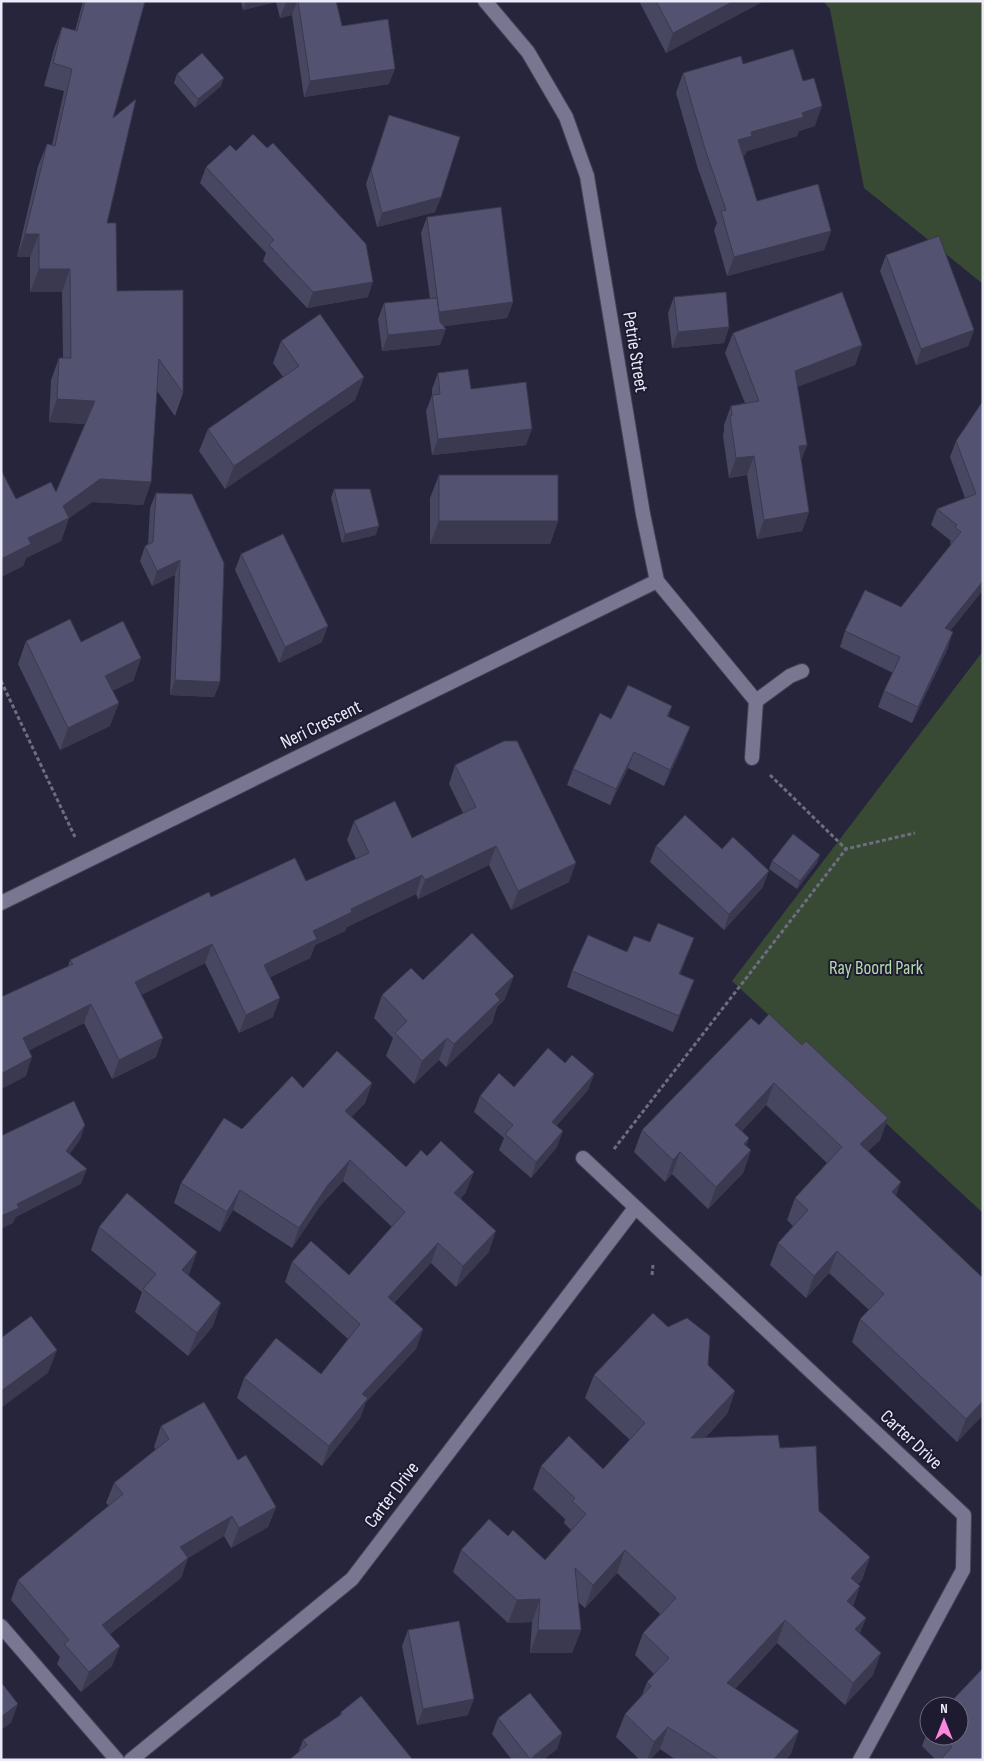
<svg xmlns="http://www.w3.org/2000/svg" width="984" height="1761" font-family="'Sofia Sans Condensed',sans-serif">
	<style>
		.green { fill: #384a33 }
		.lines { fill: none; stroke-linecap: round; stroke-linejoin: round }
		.service-casing { stroke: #444256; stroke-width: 16 }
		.minor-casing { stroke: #444256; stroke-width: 16 }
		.path { stroke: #6e6d81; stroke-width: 3; stroke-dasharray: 4 2.5; stroke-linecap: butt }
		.service { stroke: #787691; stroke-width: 14 }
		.minor { stroke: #787691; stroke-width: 14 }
		.wall { fill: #484761 }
		.shaded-wall { fill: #3b394f }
		.building { fill: #545271; stroke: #3b394f }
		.labels { text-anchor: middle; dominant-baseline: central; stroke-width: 4; stroke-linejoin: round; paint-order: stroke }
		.street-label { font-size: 19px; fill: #eaeaf9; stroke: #1e1b31 }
		.park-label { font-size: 19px; fill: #b4dca8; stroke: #1e1b31 }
	</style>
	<rect width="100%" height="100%" fill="#27253c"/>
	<g class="green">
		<polygon points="823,1 983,1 983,284 864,188 830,9"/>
		<polygon points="983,651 983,1213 732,981"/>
	</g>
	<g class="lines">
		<defs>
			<polyline id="service" points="1,1626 117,1760"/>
			<g id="minor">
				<polyline points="485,1 528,52 566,117 587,176 643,514 657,581 756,701 752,758"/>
				<polyline points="756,701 790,676 802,671"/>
				<polyline points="1,903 657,581"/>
				<polyline points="583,1158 964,1515 963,1570 860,1760"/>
				<polyline points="131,1760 352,1579 635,1208"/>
			</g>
		</defs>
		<use href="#service" class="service-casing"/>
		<use href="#minor" class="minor-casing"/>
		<g class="path">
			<polyline points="1,681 75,837"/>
			<polyline points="770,775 846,849 915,833"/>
			<polyline points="614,1149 846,849"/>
			<polyline points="652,1275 653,1265"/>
		</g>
		<use href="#service" class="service"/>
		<use href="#minor" class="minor"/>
	</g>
	<g class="wall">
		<polygon points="83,1 145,1 113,118 107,223 117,291 183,393 175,416 157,391 151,482 143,505 92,502 69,518 61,541 26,558 23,566 1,577 1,470 16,499 56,492 85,424 49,422 51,380 59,358 63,358 62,292 30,292 30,257 17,257 38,166 47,144 52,145 64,91 44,86 54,49 62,27 75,31"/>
		<polygon points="241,1 336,1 342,26 389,84 304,97 292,15 280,18 276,2 243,10"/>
		<polygon points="639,1 764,1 666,53"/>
		<polygon points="743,64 815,126 799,131 797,136 747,151 745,155 743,156 757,201 831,231 824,250 727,276 714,230 717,223 698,169 676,93 683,73"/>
		<polygon points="177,74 221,86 195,108 174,83"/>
		<polygon points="389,115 441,197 435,212 377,227 366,184"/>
		<polygon points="267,148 368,297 307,308 263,261 266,253 200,183 206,167 236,151"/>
		<polygon points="427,217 513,302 507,318 444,326 440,345 382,351 378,319 384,303 430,299 421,233"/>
		<polygon points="886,255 974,330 968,346 916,365 880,271"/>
		<polygon points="674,297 729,327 724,343 672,348 668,313"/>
		<polygon points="733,333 862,345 855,365 797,387 807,445 801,460 809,512 802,531 757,539 747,475 729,478 723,436 724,431 724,425 731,406 745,403 725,353"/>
		<polygon points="281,341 364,377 355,400 225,489 199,451 208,429 283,377 273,363"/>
		<polygon points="438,373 471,389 526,445 432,455 426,411 432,395 432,389"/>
		<polygon points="983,401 983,590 950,630 948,648 912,723 878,707 884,691 893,673 840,647 845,631 901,607 951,545 950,543 951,541 931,525 937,509 965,498 950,457 956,441"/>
		<polygon points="439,475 558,521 550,544 430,544 430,498"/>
		<polygon points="334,489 376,535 342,543 331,498"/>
		<polygon points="156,493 192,494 220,682 214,697 170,695 175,575 152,586 140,561 145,546 148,544 150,508"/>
		<polygon points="241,554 322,642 279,663 235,570"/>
		<polygon points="26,641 81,642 141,658 133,681 112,691 110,726 60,750 18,664"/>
		<polygon points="672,706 668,717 684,743 664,786 628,768 610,805 567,785 573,769 611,719"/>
		<polygon points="455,765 569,882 511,910 489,865 418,899 416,894 347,927 345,931 315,945 310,958 270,977 273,1017 239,1033 205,963 141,995 156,1057 112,1079 84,1023 29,1050 26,1076 1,1089 68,966 70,960 211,897 306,881 356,859 347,840 354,821 412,838 463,813 449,784"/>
		<polygon points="656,846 763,887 724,930 650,862"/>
		<polygon points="772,861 817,863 797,889 769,869"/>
		<polygon points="694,938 680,974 694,980 688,996 673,1032 567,987 572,971 650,942"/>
		<polygon points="423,980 505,999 497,1007 492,1023 446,1067 439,1060 414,1084 386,1056 393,1038 374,1018 382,995"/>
		<polygon points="759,1025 802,1045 888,1118 880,1140 868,1151 896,1196 983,1415 957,1442 852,1342 860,1319 869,1310 829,1273 806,1298 770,1265 778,1243 793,1226 787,1220 795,1198 827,1163 766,1105 742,1131 749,1138 746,1146 751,1150 743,1173 708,1209 672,1174 665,1182 634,1152 642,1130"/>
		<polygon points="565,1063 594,1074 588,1090 556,1126 557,1147 531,1178 499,1150 504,1138 474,1112 480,1096 514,1087"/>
		<polygon points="372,1083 365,1103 351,1117 406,1167 466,1192 461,1198 489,1252 456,1287 431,1263 394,1303 423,1329 416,1349 366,1402 360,1418 322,1466 237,1398 244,1378 321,1374 348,1339 285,1282 292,1262 349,1275 392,1227 343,1181 320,1206 292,1248 233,1210 220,1232 174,1203 181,1183 242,1129 303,1088"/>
		<polygon points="99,1227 189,1275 188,1275 213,1326 188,1356 135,1312 142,1292 91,1250"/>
		<polygon points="708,1365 735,1391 727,1414 705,1438 780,1448 819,1511 870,1557 862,1580 858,1584 860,1586 853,1606 866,1618 860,1633 873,1675 845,1705 777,1643 735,1689 791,1754 785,1760 676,1760 660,1749 650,1760 640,1760 616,1737 625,1714 642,1695 647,1682 654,1674 635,1655 643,1633 660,1614 617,1573 585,1608 578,1602 581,1630 572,1653 530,1653 532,1622 508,1623 453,1572 461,1550 508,1536 545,1560 571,1530 564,1523 565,1519 533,1489 541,1466 603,1469 630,1440 585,1398 594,1375"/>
		<polygon points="161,1426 238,1460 276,1507 268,1527 231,1548 224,1536 188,1558 181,1578 110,1634 112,1666 81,1692 57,1664 60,1657 11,1600 18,1580 109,1506 106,1503 114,1483 156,1450 154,1447"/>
		<polygon points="408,1630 468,1715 417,1725 402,1646"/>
		<polygon points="341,1712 413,1760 289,1760 298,1753 303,1740 339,1716"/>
		<polygon points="498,1718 562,1733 557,1749 543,1760 512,1760 492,1734"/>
		<polygon points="929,1727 929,1736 959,1736 983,1760 936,1760 922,1746"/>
	</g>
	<g class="shaded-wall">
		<polygon points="246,1 276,1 276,2 243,10"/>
		<polygon points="290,1 297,1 292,15 280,18 286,2"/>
		<polygon points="734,1 764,1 666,53 673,33"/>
		<polygon points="395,69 389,84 304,97 310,81"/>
		<polygon points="224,78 221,86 195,108 198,99"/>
		<polygon points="822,106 815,126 799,131 797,136 747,151 745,155 731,159 738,140 751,132 802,113"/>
		<polygon points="441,197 435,212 377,227 382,213"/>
		<polygon points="831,231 824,250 727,276 734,257"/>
		<polygon points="25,234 39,234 30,257 17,257"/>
		<polygon points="39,269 70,269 62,292 30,292"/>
		<polygon points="373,282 368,297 307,308 313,292"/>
		<polygon points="513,302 507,318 433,328 439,312"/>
		<polygon points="729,327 724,343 672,348 678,332"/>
		<polygon points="446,329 440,345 382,351 388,335"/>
		<polygon points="974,330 968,346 916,365 921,349"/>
		<polygon points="862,345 855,365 788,390 795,371"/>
		<polygon points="364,377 355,400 225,489 234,466"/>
		<polygon points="57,399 95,401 87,424 49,422"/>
		<polygon points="532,429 526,445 432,455 438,439"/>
		<polygon points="807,445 800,464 799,446"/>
		<polygon points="754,456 747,475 729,478 736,458"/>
		<polygon points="100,479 151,482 143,505 92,502 69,518 61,541 26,558 23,566 1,577 1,559 28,538 63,506"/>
		<polygon points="809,512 802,531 757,539 764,520"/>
		<polygon points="439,521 558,521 550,544 430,544"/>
		<polygon points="379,526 376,535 342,543 345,534"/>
		<polygon points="180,560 175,575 152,586 157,571"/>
		<polygon points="983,581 983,590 940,644 945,628"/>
		<polygon points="328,626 322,642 279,663 285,647"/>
		<polygon points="953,632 948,648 912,723 918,707"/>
		<polygon points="141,658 133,681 97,698 105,676"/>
		<polygon points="175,680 220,682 214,697 170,695"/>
		<polygon points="119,703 110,726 60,750 68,728"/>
		<polygon points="690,727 684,743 664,786 670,770"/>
		<polygon points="634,752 628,768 610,805 616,789"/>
		<polygon points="496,846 489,865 418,899 425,880"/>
		<polygon points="820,855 817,863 797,889 800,881"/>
		<polygon points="576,863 569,882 511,910 518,891"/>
		<polygon points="769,871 763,887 724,930 729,914"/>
		<polygon points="422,875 416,894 347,927 345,931 315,945 310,958 257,984 264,965 313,931 351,909"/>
		<polygon points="694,938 688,954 673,990 679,974"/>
		<polygon points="212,944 205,963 128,1001 135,982"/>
		<polygon points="514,976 505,999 497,1007 492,1023 446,1067 454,1044 495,994"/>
		<polygon points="694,980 688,996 673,1032 679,1016"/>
		<polygon points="280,998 273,1017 239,1033 246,1015"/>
		<polygon points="91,1004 84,1023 16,1057 23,1038"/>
		<polygon points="163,1038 156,1057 112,1079 119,1060"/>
		<polygon points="447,1038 439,1060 414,1084 422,1061"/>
		<polygon points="32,1057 26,1076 1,1089 1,1074"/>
		<polygon points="594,1074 588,1090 546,1138 552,1122"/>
		<polygon points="372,1083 365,1103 338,1132 345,1111"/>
		<polygon points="774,1083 766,1105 727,1147 735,1125"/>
		<polygon points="888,1118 880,1140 852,1167 860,1144"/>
		<polygon points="85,1125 80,1140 61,1166 66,1151"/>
		<polygon points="563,1131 557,1147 531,1178 536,1162"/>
		<polygon points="749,1138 741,1160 744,1144"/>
		<polygon points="751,1150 743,1173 708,1209 716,1187"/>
		<polygon points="680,1152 672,1174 665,1182 673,1160"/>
		<polygon points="350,1160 343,1181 320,1206 292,1248 299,1228 327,1186"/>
		<polygon points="87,1169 81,1184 16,1217 13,1223 1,1229 1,1216 17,1204"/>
		<polygon points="474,1172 466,1192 447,1213 454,1193"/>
		<polygon points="901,1182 893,1204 892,1192"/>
		<polygon points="240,1190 233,1210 220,1232 227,1212"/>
		<polygon points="496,1231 489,1252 456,1287 463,1266"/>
		<polygon points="438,1243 431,1263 380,1317 388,1297"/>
		<polygon points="837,1251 829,1273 806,1298 814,1276"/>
		<polygon points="197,1252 189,1275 174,1293 182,1270"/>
		<polygon points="221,1303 213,1326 188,1356 197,1333"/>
		<polygon points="423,1329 416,1349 366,1402 360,1418 322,1466 329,1446 362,1394"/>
		<polygon points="57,1350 48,1373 1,1408 1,1391"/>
		<polygon points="735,1391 727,1414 683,1461 691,1438"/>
		<polygon points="983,1401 983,1415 957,1442 966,1419"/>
		<polygon points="276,1507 268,1527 231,1548 239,1528"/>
		<polygon points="232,1516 224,1536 172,1568 180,1547"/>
		<polygon points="625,1550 617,1573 585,1608 593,1585"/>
		<polygon points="870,1557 862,1580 842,1600 851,1578"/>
		<polygon points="188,1558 181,1578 95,1645 102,1625"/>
		<polygon points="860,1586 852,1609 847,1601"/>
		<polygon points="540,1599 532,1622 508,1623 517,1600"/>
		<polygon points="866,1618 857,1640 855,1629"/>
		<polygon points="785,1620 777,1643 719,1706 727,1683"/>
		<polygon points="538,1630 581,1630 572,1653 530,1653"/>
		<polygon points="120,1646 112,1666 81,1692 89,1672"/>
		<polygon points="881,1653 873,1675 845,1705 853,1683"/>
		<polygon points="474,1699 468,1715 417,1725 423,1709"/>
		<polygon points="18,1704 11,1723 1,1730 1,1717"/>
		<polygon points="668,1727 660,1749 650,1760 647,1760 654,1742"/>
		<polygon points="799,1731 791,1754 785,1760 773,1760"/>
		<polygon points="562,1733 557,1749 543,1760 530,1760"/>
	</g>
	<g class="building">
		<polygon points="85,1 145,1 113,118 136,99 107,223 116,223 117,291 183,290 183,393 159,359 151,482 100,479 63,506 69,518 28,538 31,544 1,559 1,470 16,499 51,482 56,492 95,401 57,399 59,358 71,358 70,269 39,269 39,234 25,234 47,144 55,146 72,69 53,63 62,27 77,31"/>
		<polygon points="298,1 336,1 342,26 388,19 395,69 310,81"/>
		<polygon points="656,1 734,1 673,33"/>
		<polygon points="793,49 803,81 814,78 822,106 802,113 804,117 751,132 752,136 738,140 757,201 818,184 831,231 734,257 721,211 726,210 705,149 683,73 741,56 743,64"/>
		<polygon points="202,53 224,78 198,99 177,74"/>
		<polygon points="389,115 460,137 441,197 382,213 371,170"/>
		<polygon points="253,134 267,148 273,143 366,244 373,282 313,292 269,245 274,240 206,167 230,145 236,151"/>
		<polygon points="501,207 513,302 439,312 427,217"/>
		<polygon points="939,236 974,330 921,349 886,255"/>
		<polygon points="726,292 729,327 678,332 674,297"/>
		<polygon points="842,292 862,345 795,371 807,445 799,446 809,512 764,520 754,456 736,458 730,416 732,416 731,406 759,401 733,333"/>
		<polygon points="437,298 440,322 446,329 388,335 384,303"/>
		<polygon points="320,314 364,377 234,466 208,429 299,366 281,341"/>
		<polygon points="468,369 471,389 526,382 532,429 438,439 432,395 440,394 438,373"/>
		<polygon points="983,401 983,581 945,628 953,632 918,707 884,691 900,657 845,631 865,590 901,607 961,532 955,527 957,525 937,509 976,494 956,441"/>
		<rect x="439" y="475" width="119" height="46"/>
		<polygon points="334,489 370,489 379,526 345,534"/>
		<polygon points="156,493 192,494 224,563 220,682 175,680 180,560 157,571 145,546 153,542"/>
		<polygon points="283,534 328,626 285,647 241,554"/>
		<polygon points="70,619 81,642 123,621 141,658 105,676 119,703 68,728 26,641"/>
		<polygon points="628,685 672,706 667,716 690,727 670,770 634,752 616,789 573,769 600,713 611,719"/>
		<polygon points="504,741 517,741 576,863 518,891 496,846 425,880 422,875 351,909 352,912 313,931 317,939 264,965 280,998 246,1015 212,944 135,982 163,1038 119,1060 91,1004 23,1038 32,1057 1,1074 1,997 73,964 70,960 209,892 211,897 295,858 306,881 369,853 354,821 395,801 412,838 476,807 455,765"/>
		<polygon points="685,815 722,849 733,837 769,871 729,914 656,846"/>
		<polygon points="793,834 820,855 800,881 772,861"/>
		<polygon points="658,923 694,938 679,974 694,980 679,1016 572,971 588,935 627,952 634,936 650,942"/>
		<polygon points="472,933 514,976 495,994 500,1000 454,1044 447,1038 422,1061 395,1033 407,1021 382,995 411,968 423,980"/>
		<polygon points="769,1014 802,1045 806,1041 888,1118 860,1144 901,1182 892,1192 983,1278 983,1401 966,1419 860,1319 884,1294 837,1251 814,1276 778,1243 808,1210 795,1198 842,1147 774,1083 735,1125 749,1138 744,1144 751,1150 716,1187 680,1152 673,1160 642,1130 751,1018 759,1025"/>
		<polygon points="548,1048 565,1063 572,1055 594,1074 552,1122 563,1131 536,1162 505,1134 513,1125 480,1096 499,1073 514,1087"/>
		<polygon points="337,1051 372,1083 345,1111 406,1167 421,1150 427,1156 441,1141 474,1172 454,1193 496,1231 463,1266 438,1243 388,1297 423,1329 362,1394 368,1398 329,1446 244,1378 276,1338 321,1374 360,1324 292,1262 311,1241 349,1275 405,1212 350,1160 327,1186 299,1228 240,1190 227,1212 181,1183 224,1118 242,1129 292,1076 303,1088"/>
		<polygon points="74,1101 85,1125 66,1151 87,1169 17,1204 19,1208 1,1216 1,1136"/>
		<polygon points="127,1193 197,1252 182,1270 221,1303 197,1333 143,1289 156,1274 99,1227"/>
		<polygon points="653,1313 668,1327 687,1318 710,1336 708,1365 735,1391 691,1438 778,1435 780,1448 816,1446 819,1511 870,1557 851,1578 860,1586 847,1601 866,1618 855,1629 881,1653 853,1683 785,1620 727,1683 799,1731 773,1760 719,1760 668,1727 654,1742 625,1714 651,1686 647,1682 669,1658 643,1633 676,1598 625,1550 593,1585 575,1568 581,1630 538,1630 540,1599 517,1600 461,1550 489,1519 508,1536 513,1530 545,1560 586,1514 572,1501 575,1498 541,1466 569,1436 603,1469 645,1423 594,1375"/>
		<polygon points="31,1316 57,1350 1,1391 1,1338"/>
		<polygon points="204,1402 238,1460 246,1455 276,1507 239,1528 232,1516 180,1547 188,1558 102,1625 120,1646 89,1672 64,1644 69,1640 18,1580 123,1494 114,1483 169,1439 161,1426"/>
		<polygon points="459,1621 474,1699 423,1709 408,1630"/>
		<polygon points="983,1668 983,1760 940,1760 952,1747 942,1736 959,1736 959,1706 947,1706"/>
		<polygon points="1,1682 18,1704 1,1717"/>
		<polygon points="530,1693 562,1733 530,1759 498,1718"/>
		<polygon points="361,1696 413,1760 339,1760 338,1759 337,1760 289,1760 307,1745 303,1740 342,1714 341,1712"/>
	</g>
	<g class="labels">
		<g class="street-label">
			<text transform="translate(635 352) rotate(81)">Petrie Street</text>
			<text transform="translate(321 725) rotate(-26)">Neri Crescent</text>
			<text transform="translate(911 1440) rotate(43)">Carter Drive</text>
			<text transform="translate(392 1495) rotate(-53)">Carter Drive</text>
		</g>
		<g class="park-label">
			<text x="876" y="968">Ray Boord Park</text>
		</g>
	</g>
	<rect width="984" height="1761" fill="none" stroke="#eaeaf9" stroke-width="5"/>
	<g transform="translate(944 1721)"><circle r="24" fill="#1e1b31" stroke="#706e81"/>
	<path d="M0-4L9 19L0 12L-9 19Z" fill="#fd86e1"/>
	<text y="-8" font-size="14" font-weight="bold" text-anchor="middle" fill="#eaeaf9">N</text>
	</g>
</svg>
